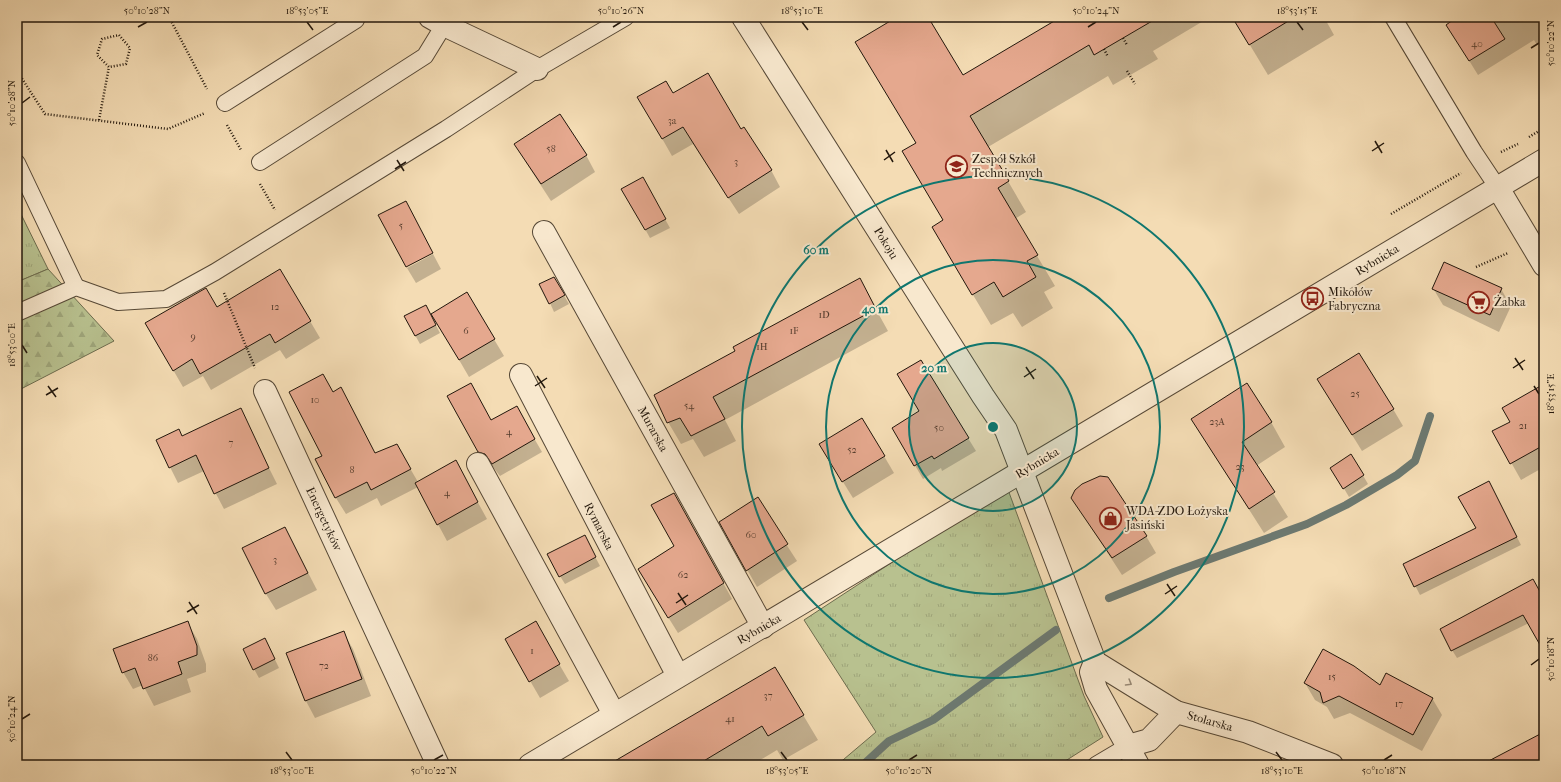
<svg xmlns="http://www.w3.org/2000/svg" width="1561" height="782" font-family="'IM FELL French Canon',serif">
	<style>
		.grass { fill: url(#grass-tufts); stroke: #6d6c4e }
		.forest { fill: url(#forest-firs); stroke: #6d6c4e }
		.shadow { fill: #0003 }
		.lines { fill: none; stroke-linecap: round; stroke-linejoin: round }
		.stream { stroke: #6c7971; stroke-width: 8 }
		.building { fill: #e5a88e; stroke: #22170c }
		.service-casing { stroke: #564836; stroke-width: 18 }
		.minor-casing { stroke: #564836; stroke-width: 24 }
		.tertiary-casing { stroke: #564836; stroke-width: 24 }
		.path { stroke: #22170c; stroke-width: 2.5; stroke-dasharray: 1 2; stroke-linecap: butt }
		.service { stroke: #f8e8ce; stroke-width: 16 }
		.minor { stroke: #f8e8ce; stroke-width: 22 }
		.tertiary { stroke: #f8e8ce; stroke-width: 22 }
		.oneway { stroke: #988a77 }
		.ticks { fill: none; stroke: #22170c; stroke-width: 1.5 }
		.ring { fill: none; stroke: #0f766e; stroke-width: 2 }
		.labels { text-anchor: middle; dominant-baseline: central; stroke-width: 4; stroke-linejoin: round; paint-order: stroke }
		.number-label { font-size: 10px; fill: #533b2c }
		.poi-label { font-size: 12px; fill: #22170c; stroke: #f8e8ce; text-anchor: start }
		.street-label { font-size: 12px; fill: #22170c; stroke: #f8e8ce }
		.centre { fill: #0f766e; stroke: #f8e8ce; stroke-width: 2 }
		.ring-label { font-size: 12px; text-anchor: middle; font-weight: bold; fill: #0f766e; stroke: #f8e8ce; stroke-width: 4; stroke-linejoin: round; paint-order: stroke }
		.neatline { fill: none; stroke: #22170c; stroke-width: 1.5 }
		.ticks-label { font-size: 10px; text-anchor: middle; fill: #22170c }
	</style>
	<defs>
		<pattern id="grass-tufts" width="24" height="20" patternUnits="userSpaceOnUse"><rect width="24" height="20" fill="#b8c18f"/><path d="M3 7l-1-3M5 7V3M7 7l1-3M15 17l-1-3M17 17v-4M19 17l1-3" fill="none" stroke="#9ea57a"/></pattern>
		<pattern id="forest-firs" width="22" height="20" patternUnits="userSpaceOnUse"><rect width="22" height="20" fill="#b8c18f"/><path d="M5 1l3.5 6h-7zM16 11l3.5 6h-7z" fill="#9ea57a"/></pattern>
	</defs>
	<rect width="100%" height="100%" fill="#f4dcb4"/>
	<filter id="stains"><feTurbulence type="fractalNoise" baseFrequency=".005" numOctaves="4"/><feColorMatrix values="0 0 0 0 .2 0 0 0 0 .09 0 0 0 0 .02 0 0 0 .5 -.17"/></filter>
	<radialGradient id="worn" r=".72"><stop offset=".6" stop-color="#630" stop-opacity="0"/><stop offset="1" stop-color="#630" stop-opacity=".3"/></radialGradient>
	<g class="grass">
		<polygon points="17,206 48,269 17,282"/>
		<polygon points="1007,487 1084,696 1103,737 1059,765 837,765 876,732 804,620"/>
	</g>
	<polygon class="forest" points="48,269 114,341 17,391 17,282"/>
	<g class="shadow">
		<polygon points="899,17 927,17 963,77 1062,17 1210,17 1153,51 1158,59 1113,85 1108,76 988,147 1026,212 1015,219 1055,286 1044,292 1053,308 1022,327 1013,313 991,325 951,258 944,220 917,143"/>
		<polygon points="1233,17 1324,17 1334,35 1268,75"/>
		<polygon points="1468,17 1544,17 1544,41 1537,45 1534,40 1478,75 1449,28"/>
		<polygon points="673,95 741,130 771,170 780,187 739,214 693,144 672,156 639,98"/>
		<polygon points="586,155 595,172 551,201 525,161"/>
		<polygon points="642,178 670,228 650,238 623,189"/>
		<polygon points="433,254 441,269 416,283 407,268"/>
		<polygon points="280,270 320,338 286,359 280,350 211,390 203,376 183,387 146,323 216,308"/>
		<polygon points="554,278 569,304 554,312 550,303"/>
		<polygon points="859,279 888,331 725,420 736,441 704,457 693,439 681,444 668,422"/>
		<polygon points="1433,288 1501,289 1511,306 1499,332 1443,305"/>
		<polygon points="467,294 504,356 469,377 433,315 431,316 440,333 420,344 405,317 431,315"/>
		<polygon points="341,389 375,454 397,446 418,482 465,479 487,519 447,541 418,487 381,506 377,498 346,514 336,498 323,456 333,393"/>
		<polygon points="1544,390 1544,467 1521,480 1494,432 1511,422"/>
		<polygon points="1328,396 1393,409 1403,426 1362,451"/>
		<polygon points="516,407 542,452 500,476 493,467 486,465 478,451 491,422"/>
		<polygon points="240,410 277,484 224,509 204,471 178,483 170,467 182,437"/>
		<polygon points="1192,420 1271,422 1285,447 1256,466 1288,517 1264,533"/>
		<polygon points="893,428 968,438 976,451 942,471 941,468 923,479"/>
		<polygon points="1351,455 1368,484 1349,497 1332,468"/>
		<polygon points="884,456 894,473 853,498 830,461"/>
		<polygon points="1493,490 1521,545 1420,595 1404,564 1477,528"/>
		<polygon points="1072,498 1146,536 1156,553 1122,575"/>
		<polygon points="757,499 797,561 757,587 720,522"/>
		<polygon points="683,510 732,599 678,633 648,585 675,547"/>
		<polygon points="285,528 317,590 276,610 266,594"/>
		<polygon points="589,545 600,566 565,584 560,576"/>
		<polygon points="1544,601 1544,631 1529,623 1457,658 1452,650"/>
		<polygon points="187,622 197,639 206,664 206,672 187,679 191,692 154,706 143,685 133,689 123,672"/>
		<polygon points="535,623 569,681 540,698 506,639"/>
		<polygon points="343,632 353,649 371,696 315,718 306,701 287,654"/>
		<polygon points="269,647 279,668 259,678 254,669"/>
		<polygon points="775,668 818,740 783,760 777,750 752,765 639,765"/>
		<polygon points="1305,683 1380,686 1432,698 1442,715 1422,751 1350,713 1334,719 1327,707 1315,700"/>
		<polygon points="1208,761 1217,765 1206,765"/>
	</g>
	<g class="lines">
		<g class="stream">
			<polyline points="1109,598 1174,572 1307,524 1346,505 1397,475 1415,461 1430,416"/>
			<polyline points="863,765 889,741 933,720 1056,630"/>
		</g>
	</g>
	<g class="building">
		<polygon points="897,17 928,17 963,75 1061,17 1159,17 1094,55 1089,45 970,116 1009,181 998,188 1038,255 1027,261 1036,277 1003,297 994,282 972,295 932,227 943,220 902,151 916,143 855,42"/>
		<polygon points="1232,17 1295,17 1249,45"/>
		<polygon points="1457,17 1491,17 1505,39 1469,61 1446,25"/>
		<polygon points="708,73 741,129 744,127 772,170 728,198 683,127 662,139 637,97 666,81 673,93"/>
		<polygon points="560,114 587,155 541,184 514,144"/>
		<polygon points="643,177 666,219 645,230 621,189"/>
		<polygon points="406,201 433,253 406,267 378,215"/>
		<polygon points="1444,262 1502,288 1490,315 1432,289"/>
		<polygon points="280,269 311,321 275,343 270,334 200,374 192,359 173,371 145,323 206,288 217,307"/>
		<polygon points="554,277 565,295 549,304 539,284"/>
		<polygon points="860,278 876,309 713,397 725,419 691,436 680,418 667,423 654,395 735,351 733,347"/>
		<polygon points="467,292 495,339 459,360 431,314"/>
		<polygon points="426,305 436,325 415,336 404,316"/>
		<polygon points="1359,353 1394,409 1352,435 1317,379"/>
		<polygon points="921,360 969,438 934,459 932,456 914,466 892,428 919,411 897,374"/>
		<polygon points="323,374 333,392 341,387 375,453 397,444 411,469 371,490 367,482 335,498 315,459 322,456 289,392"/>
		<polygon points="471,383 491,420 517,406 535,439 492,464 485,454 478,452 447,396"/>
		<polygon points="1247,383 1272,422 1242,442 1275,492 1249,509 1191,419"/>
		<polygon points="1544,384 1544,445 1510,464 1492,431 1510,422 1502,408"/>
		<polygon points="241,408 269,468 214,494 196,455 169,468 156,440 179,429 182,436"/>
		<polygon points="862,418 885,456 842,482 819,444"/>
		<polygon points="1351,454 1364,475 1343,489 1330,468"/>
		<polygon points="456,460 478,502 437,525 415,483"/>
		<polygon points="1100,476 1108,477 1147,536 1112,558 1071,498 1075,490 1082,484"/>
		<polygon points="1489,481 1517,537 1414,587 1403,564 1476,528 1458,497"/>
		<polygon points="674,493 724,583 668,618 638,569 674,546 651,505"/>
		<polygon points="758,497 788,544 746,571 719,522"/>
		<polygon points="285,527 308,573 265,594 242,548"/>
		<polygon points="585,535 596,557 559,577 547,554"/>
		<polygon points="1533,579 1544,599 1544,652 1523,615 1451,651 1440,629"/>
		<polygon points="188,621 197,646 197,655 178,662 182,674 143,689 135,668 122,673 113,649"/>
		<polygon points="536,621 560,664 529,682 505,639"/>
		<polygon points="344,631 362,679 305,701 286,653"/>
		<polygon points="265,638 275,659 253,670 243,649"/>
		<polygon points="1323,649 1354,666 1380,685 1386,673 1433,698 1413,735 1339,696 1323,703 1320,692 1304,683"/>
		<polygon points="775,667 804,715 768,736 762,726 697,765 608,765"/>
		<polygon points="1544,732 1544,765 1481,765"/>
	</g>
	<g class="lines">
		<defs>
			<g id="service">
				<polyline points="1393,17 1474,152 1498,188"/>
				<polyline points="225,103 356,20 357,17"/>
				<polyline points="260,162 425,56 444,25"/>
				<polyline points="17,163 76,287"/>
				<polyline points="17,313 76,287 118,302 166,299 215,272 446,129 537,69 626,17"/>
				<polyline points="1096,765 1128,746"/>
			</g>
			<g id="minor">
				<polyline points="430,17 444,25 537,69"/>
				<polyline points="743,17 983,396 1006,430 1095,662 1176,712 1248,732 1332,765"/>
				<polyline points="544,232 763,627"/>
				<polyline points="521,375 678,676"/>
				<polyline points="265,391 438,765"/>
				<polyline points="478,464 614,714"/>
				<polyline points="1095,662 1091,672 1096,689 1138,765"/>
				<polyline points="1128,746 1149,740 1176,712"/>
			</g>
			<g id="tertiary">
				<polyline points="1498,188 1544,265"/>
				<polyline points="530,765 1544,160"/>
			</g>
		</defs>
		<use href="#service" class="service-casing"/>
		<use href="#minor" class="minor-casing"/>
		<use href="#tertiary" class="tertiary-casing"/>
		<g class="path">
			<polyline points="169,17 207,89"/>
			<polygon points="119,35 130,48 126,64 109,67 97,55 102,39"/>
			<polyline points="1123,38 1127,45"/>
			<polyline points="1104,49 1108,57"/>
			<polyline points="17,71 45,114 168,129 205,113"/>
			<polyline points="1127,71 1135,84"/>
			<polyline points="99,120 109,67"/>
			<polyline points="227,125 241,150"/>
			<polyline points="1529,137 1544,128"/>
			<polyline points="1501,152 1518,144"/>
			<polyline points="260,184 275,210"/>
			<polyline points="1391,214 1461,173"/>
			<polyline points="1476,267 1508,253"/>
			<polyline points="224,293 255,368"/>
		</g>
		<use href="#service" class="service"/>
		<use href="#minor" class="minor"/>
		<use href="#tertiary" class="tertiary"/>
	</g>
	<defs><path id="oneway-chevron" d="M-2-3.5L2.5 0L-2 3.5" fill="none" stroke-width="1.6" stroke-linecap="round" stroke-linejoin="round"/></defs>
	<use class="oneway" href="#oneway-chevron" transform="translate(1129 683) rotate(31)"/>
	<path class="ticks" d="M307,22L313,30M802,22L808,30M1297,22L1303,30M138,27L147,22M613,27L621,22M1088,27L1096,22M1531,48L1539,43M22,103L30,97M1375,141L1382,153M886,150L893,162M1372,151L1384,143M397,160L404,171M884,160L895,152M395,169L406,162M22,345L27,353M1515,358L1523,370M1026,367L1034,379M1513,368L1525,360M537,376L545,388M1024,377L1036,369M48,386L56,397M535,386L547,378M1534,386L1539,394M46,395L58,388M1167,584L1175,596M678,593L686,605M1165,594L1177,586M189,602L197,614M676,603L688,595M187,612L199,605M1531,665L1539,659M22,719L30,714M286,752L292,760M781,752L787,760M1276,752L1282,760M434,760L443,755M909,760L917,755M1384,760L1392,755"/>
	<circle cx="993" cy="427" r="84" fill="#0f766e" fill-opacity=".12"/>
	<g class="ring">
		<circle cx="993" cy="427" r="84"/>
		<circle cx="993" cy="427" r="167"/>
		<circle cx="993" cy="427" r="251"/>
	</g>
	<defs>
		<symbol id="school-ring" viewBox="-11 -11 22 22"><circle r="9.5" fill="#f8e8ce" stroke="#8f2418" stroke-width="1.5"/><path d="M0-5L7-2L0 1L-7-2ZM-4 1L0 2.5L4 1V4Q0 6-4 4Z" fill="#8f2418"/></symbol>
		<symbol id="bus-ring" viewBox="-11 -11 22 22"><circle r="9.5" fill="#f8e8ce" stroke="#8f2418" stroke-width="1.5"/><path d="M-5-6H5V4H4V6H2V4H-2V6H-4V4H-5ZM-3.5-4V0h7V-4ZM-3.5 1.2v1.5H-2V1.2ZM2 1.2v1.5H3.5V1.2Z" fill="#8f2418"/></symbol>
		<symbol id="supermarket-ring" viewBox="-11 -11 22 22"><circle r="9.5" fill="#f8e8ce" stroke="#8f2418" stroke-width="1.5"/><path d="M-6-5.5h2.5l.6 2H6L4.5 2H-2.5L-4.4-4H-6ZM-1.5 3.2a1.3 1.3 0 1 0 .1 0ZM3 3.2a1.3 1.3 0 1 0 .1 0Z" fill="#8f2418"/></symbol>
		<symbol id="shop-ring" viewBox="-11 -11 22 22"><circle r="9.5" fill="#f8e8ce" stroke="#8f2418" stroke-width="1.5"/><path d="M-5-2.5h2.3a2.7 3.5 0 0 1 5.4 0H5L5.5 6h-11ZM-1.5-2.5h3a1.5 2.3 0 0 0-3 0Z" fill="#8f2418"/></symbol>
	</defs>
	<g fill-rule="evenodd">
		<use href="#school-ring" x="944" y="154" width="25" height="25"/>
		<use href="#bus-ring" x="1300" y="286" width="25" height="25"/>
		<use href="#supermarket-ring" x="1466" y="290" width="25" height="25"/>
		<use href="#shop-ring" x="1098" y="506" width="25" height="25"/>
	</g>
	<g class="labels">
		<g class="number-label">
			<text x="1477" y="44">40</text>
			<text x="672" y="121">3a</text>
			<text x="551" y="149">58</text>
			<text x="736" y="162">3</text>
			<text x="401" y="226">5</text>
			<text x="275" y="307">12</text>
			<text x="824" y="315">1D</text>
			<text x="466" y="331">6</text>
			<text x="794" y="331">1F</text>
			<text x="193" y="337">9</text>
			<text x="762" y="347">1H</text>
			<text x="1355" y="394">25</text>
			<text x="315" y="400">10</text>
			<text x="689" y="406">54</text>
			<text x="1217" y="422">23A</text>
			<text x="1523" y="426">21</text>
			<text x="939" y="428">50</text>
			<text x="509" y="432">4</text>
			<text x="231" y="443">7</text>
			<text x="852" y="450">52</text>
			<text x="1240" y="467">23</text>
			<text x="352" y="470">8</text>
			<text x="447" y="493">4</text>
			<text x="751" y="535">60</text>
			<text x="275" y="560">3</text>
			<text x="683" y="575">62</text>
			<text x="532" y="651">1</text>
			<text x="153" y="658">86</text>
			<text x="324" y="666">72</text>
			<text x="1332" y="677">15</text>
			<text x="768" y="696">37</text>
			<text x="1399" y="704">17</text>
			<text x="730" y="719">41</text>
		</g>
		<g class="poi-label">
			<text x="972" y="159">Zespół Szkół<tspan x="972" dy="14">Technicznych</tspan></text>
			<text x="1328" y="292">Mikołów<tspan x="1328" dy="14">Fabryczna</tspan></text>
			<text x="1494" y="302">Żabka</text>
			<text x="1126" y="511">WDA-ZDO Łożyska<tspan x="1126" dy="14">Jasiński</tspan></text>
		</g>
		<g class="street-label">
			<text transform="translate(886 243) rotate(58)">Pokoju</text>
			<text transform="translate(1377 260) rotate(-31)">Rybnicka</text>
			<text transform="translate(653 429) rotate(61)">Murarska</text>
			<text transform="translate(1037 463) rotate(-31)">Rybnicka</text>
			<text transform="translate(324 519) rotate(65)">Energetyków</text>
			<text transform="translate(599 526) rotate(63)">Rymarska</text>
			<text transform="translate(759 629) rotate(-30)">Rybnicka</text>
			<text transform="translate(1210 721) rotate(16)">Stolarska</text>
		</g>
	</g>
	<circle cx="993" cy="427" r="6" class="centre"/>
	<g class="ring-label">
		<text x="816" y="254">60 m</text>
		<text x="875" y="313">40 m</text>
		<text x="934" y="372">20 m</text>
	</g>
	<rect width="1561" height="782" fill="none" stroke="#f4dcb4" stroke-width="44"/>
	<rect x="22" y="22" width="1517" height="738" class="neatline"/>
	<g class="ticks-label">
		<text x="147" y="14">50°10'28"N</text>
		<text x="307" y="14">18°53'05"E</text>
		<text x="621" y="14">50°10'26"N</text>
		<text x="802" y="14">18°53'10"E</text>
		<text x="1096" y="14">50°10'24"N</text>
		<text x="1297" y="14">18°53'15"E</text>
		<text transform="translate(1550 43) rotate(-90)" y="4">50°10'22"N</text>
		<text transform="translate(11 103) rotate(-90)" y="4">50°10'28"N</text>
		<text transform="translate(11 345) rotate(-90)" y="4">18°53'00"E</text>
		<text transform="translate(1550 394) rotate(-90)" y="4">18°53'15"E</text>
		<text transform="translate(1550 659) rotate(-90)" y="4">50°10'18"N</text>
		<text transform="translate(11 719) rotate(-90)" y="4">50°10'24"N</text>
		<text x="292" y="774">18°53'00"E</text>
		<text x="434" y="774">50°10'22"N</text>
		<text x="787" y="774">18°53'05"E</text>
		<text x="909" y="774">50°10'20"N</text>
		<text x="1282" y="774">18°53'10"E</text>
		<text x="1384" y="774">50°10'18"N</text>
	</g>
	<rect width="100%" height="100%" filter="url(#stains)"/>
	<rect width="100%" height="100%" fill="url(#worn)"/>
</svg>
